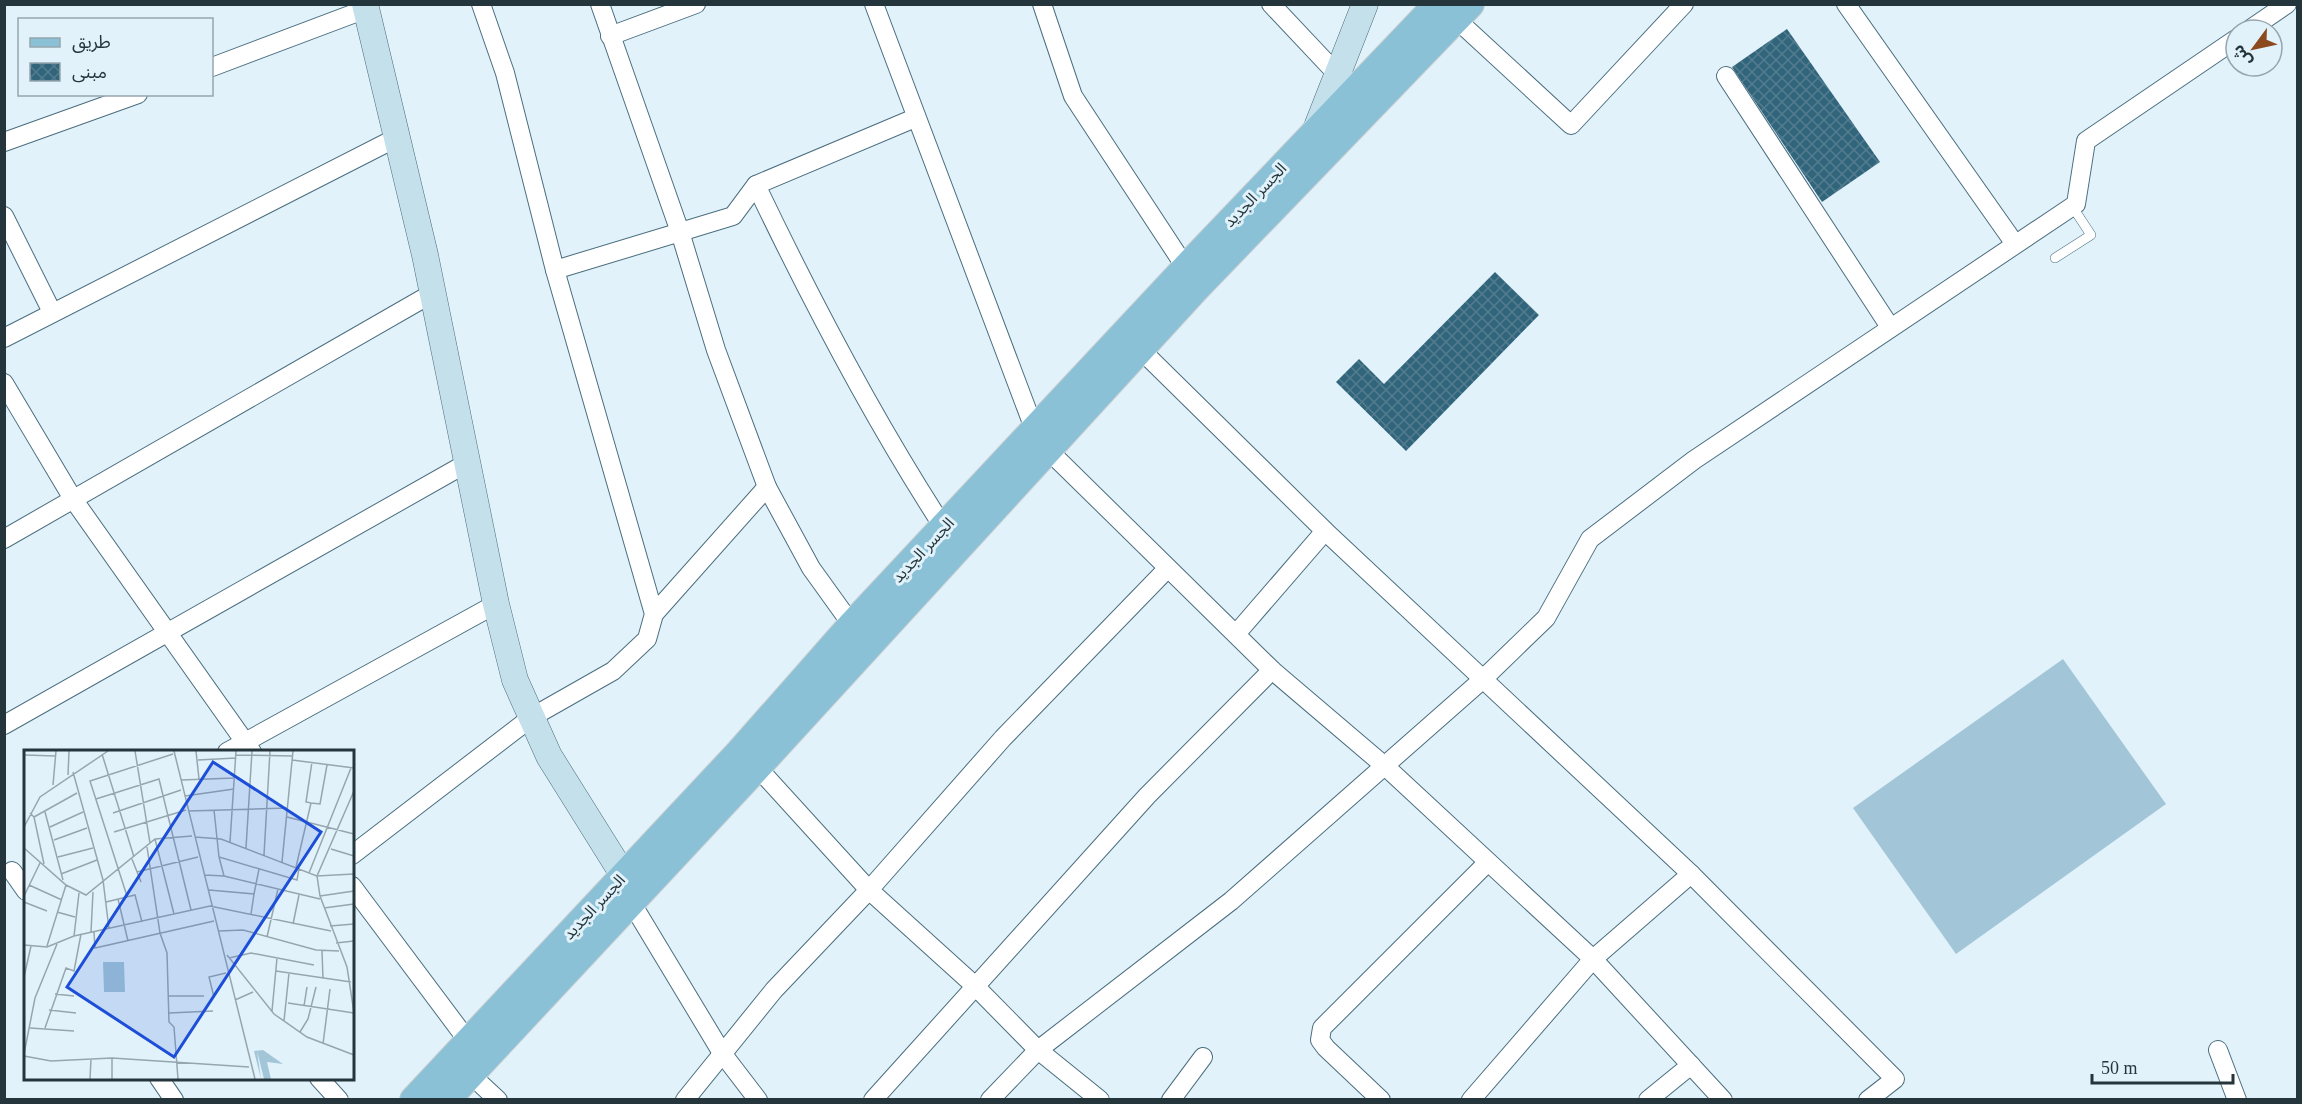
<svg xmlns="http://www.w3.org/2000/svg" width="2302" height="1104" font-family="'Times New Roman','Noto Sans Arabic',serif">
	<style>
		.grass { fill: #a2c6d8 }
		.building { fill: url(#building-cross-hatch) }
		.lines { fill: none; stroke-linecap: round; stroke-linejoin: round }
		.lane-casing { stroke: #4a6e7f; stroke-width: 10 }
		.street-casing { stroke: #4a6e7f; stroke-width: 20 }
		.secondary-casing { stroke: #4a6e7f; stroke-width: 27 }
		.primary-casing { stroke: #cbcfd0; stroke-width: 30 }
		.lane { stroke: #fff; stroke-width: 9 }
		.street { stroke: #fff; stroke-width: 18 }
		.secondary { stroke: #c4e0eb; stroke-width: 26 }
		.primary { stroke: #8ac1d7; stroke-width: 28 }
		.labels { text-anchor: middle; dominant-baseline: central; stroke-width: 6; stroke-linejoin: round; paint-order: stroke }
		.street-label { font-size: 16px; fill: #25353c; stroke: #e2f2fa }
		.inset-road { fill: none; stroke: #96a6ae; stroke-width: 1.5 }
		.view { fill: #1d4ed8; fill-opacity: 0.15; stroke: #1d4ed8; stroke-width: 3 }
		.inset-edge { fill: none; stroke: #25353c; stroke-width: 3 }
	</style>
	<defs>
		<pattern id="building-cross-hatch" width="8" height="8" patternUnits="userSpaceOnUse" patternTransform="scale(1.5)"><rect width="8" height="8" fill="#30657c"/><path d="M0 0l8 8M0 8l8-8" fill="none" stroke="#547c8e"/></pattern>
	</defs>
	<rect width="100%" height="100%" fill="#e2f2fa"/>
	<polygon class="grass" points="2063,659 2166,804 1956,954 1853,808"/>
	<g class="building">
		<polygon points="1787,29 1880,162 1822,202 1732,67"/>
		<polygon points="1495,272 1539,315 1406,451 1336,382 1359,359 1384,384"/>
	</g>
	<g class="lines">
		<defs>
			<polyline id="lane" points="2055,258 2091,235 2072,206"/>
			<g id="street">
				<polyline points="600,4 680,232 716,350 767,487 811,568 852,625"/>
				<polyline points="874,4 1035,431 1048,450 1272,670 1386,767 1593,959 1723,1100"/>
				<polyline points="1042,4 1073,96 1186,268"/>
				<polyline points="1271,4 1336,73"/>
				<polyline points="1846,4 2015,244"/>
				<polyline points="1456,19 1571,125 1684,4"/>
				<polyline points="2249,30 2287,4"/>
				<polyline points="610,36 696,4"/>
				<polyline points="212,67 366,9"/>
				<polyline points="1726,76 1890,327"/>
				<path d="M915,118L756,185C812,302 873,419 944,528"/>
				<polyline points="4,142 138,94"/>
				<polyline points="4,216 52,312"/>
				<polyline points="555,270 733,216 756,185"/>
				<polyline points="4,338 398,137"/>
				<polyline points="1140,349 1325,531 1691,874 1895,1079 1868,1100"/>
				<polyline points="4,383 73,499 252,752"/>
				<polyline points="4,539 431,294"/>
				<polyline points="654,614 767,487"/>
				<polyline points="1236,634 1325,531"/>
				<polyline points="4,725 467,463"/>
				<polyline points="227,752 496,604"/>
				<polyline points="757,767 869,890 974,985 1038,1050 1100,1100"/>
				<polyline points="352,855 532,717 613,671 647,639 654,614 555,270 505,73 481,4"/>
				<polyline points="12,871 26,891"/>
				<polyline points="352,886 468,1041"/>
				<polyline points="631,902 722,1053 758,1100"/>
				<polyline points="2218,1050 2237,1100"/>
				<polyline points="470,1074 498,1100"/>
				<polyline points="159,1078 174,1100"/>
				<polyline points="319,1078 339,1100"/>
				<polyline points="685,1100 774,990 869,890 1003,738 1167,569"/>
				<polyline points="873,1100 1147,796 1272,670"/>
				<polyline points="990,1100 1038,1050 1231,901 1482,680 1546,618 1590,539 1694,460 2076,204 2086,141 2236,39"/>
				<polyline points="1171,1100 1203,1057"/>
				<polyline points="1381,1100 1326,1048 1320,1040 1322,1028 1488,862"/>
				<polyline points="1471,1100 1593,959 1691,874"/>
				<polyline points="1648,1100 1691,1065"/>
			</g>
			<g id="secondary">
				<polyline points="365,4 425,255 496,604 515,680 549,756 624,876"/>
				<polyline points="1315,132 1365,4"/>
			</g>
			<g id="primary">
				<polyline points="414,1100 740,752 852,625 1186,268 1438,4"/>
				<polyline points="446,1100 757,767 1195,289 1470,4"/>
			</g>
		</defs>
		<use href="#lane" class="lane-casing"/>
		<use href="#street" class="street-casing"/>
		<use href="#secondary" class="secondary-casing"/>
		<use href="#primary" class="primary-casing"/>
		<use href="#lane" class="lane"/>
		<use href="#street" class="street"/>
		<use href="#secondary" class="secondary"/>
		<use href="#primary" class="primary"/>
	</g>
	<g class="labels">
		<g class="street-label">
			<text transform="translate(1255 195) rotate(-46)">الجسر الجديد</text>
			<text transform="translate(923 550) rotate(-47)">الجسر الجديد</text>
			<text transform="translate(594 907) rotate(-47)">الجسر الجديد</text>
		</g>
	</g>
	<g transform="translate(24 750)">
		<rect width="330" height="330" fill="#e2f2fa"/>
		<path d="M79,212H100L101,242H80ZM239,300L259,314L243,312L247,329H240L233,301L237,329L230,301Z" fill="#a2c6d8"/>
		<path class="inset-road" d="M111,1L126,93M150,1L231,329M172,1L175,29M78,4L110,107M1,5L32,6M212,5L269,6M174,10L212,8M268,10L330,18M288,12L282,52L287,53L296,54L303,15M49,22L79,130L85,179M44,25L45,1M157,30L211,28M29,35L32,1M330,41L293,126L330,124M161,46L210,39M72,49L135,29L167,160M190,60L195,107L273,130L275,118M165,61L263,58M21,62L39,130M6,63L10,67L20,114M89,63L157,40M10,67L53,43M263,67L330,84M0,77L16,47L84,1M26,77L59,62M90,82L162,60M171,87L197,89L293,126L296,146L323,217L330,263M131,89L150,164M30,90L63,78M206,92L212,1M123,97L136,183L143,203L145,272L150,277L154,329M0,98L42,135L62,145L131,89L168,86M222,98L228,1M307,99L330,106M240,105L246,1M34,107L69,98M195,107L200,126M108,109L117,132M258,112L269,1M272,117L287,53M113,122L174,107M285,123L327,18M37,124L73,110M181,125L200,126L296,149M5,135L38,150M185,140L230,144L227,164M230,144L235,119M0,146L16,113M103,146L66,31L149,4M296,146L330,141M94,149L104,191M0,152L23,161M82,152L111,145L118,172M300,158L330,154M33,162L51,167M269,174L275,145M306,176L330,174M195,181L219,180L292,200L315,201M67,182L69,142M70,182L71,198L190,171M50,186L55,143M243,187L254,139M312,193L330,191M0,195L23,197L50,186L186,156L307,181M23,196L42,135M298,201L299,229M203,205L250,264L283,287L330,305M205,208L227,203L290,215M252,221L327,232M0,227L7,196M31,244L50,246M145,246H180M190,247L185,227L202,223M211,250L229,242M264,253L330,263M280,256L283,237M25,260L52,263M248,261L253,208M145,263L189,261M260,271L265,223M6,278L50,281M21,278L42,218L50,221L57,184M276,282L284,269L292,237M299,294L306,239M0,304L11,248L33,194M0,306L27,311L88,308L225,317M66,329L67,309M88,329V308"/>
		<path class="view" d="M189,12L297,82L150,307L43,237Z"/>
		<rect width="330" height="330" class="inset-edge"/>
	</g>
	<rect width="2302" height="1104" fill="none" stroke="#25353c" stroke-width="12"/>
	<rect x="18" y="18" width="195" height="78" fill="#e2f2fa" stroke="#96a6ae" stroke-width="1.5"/>
	<rect x="30" y="38" width="30" height="9" fill="#8ac1d7" stroke="#96a6ae" stroke-width="1.5"/>
	<text x="72" y="48" font-size="18" fill="#25353c">طريق</text>
	<rect x="30" y="63" width="30" height="18" fill="url(#building-cross-hatch)" stroke="#96a6ae" stroke-width="1.5"/>
	<text x="72" y="78" font-size="18" fill="#25353c">مبنى</text>
	<g transform="translate(2254 48) rotate(237)"><circle r="28" fill="#e2f2fa" stroke="#96a6ae" stroke-width="1.5"/>
	<path d="M0-4.5L10 22L0 15L-10 22Z" fill="#8d491e"/>
	<text y="-9" font-size="16" font-weight="bold" text-anchor="middle" fill="#25353c">ش</text>
	</g>
	<path d="M2092 1074v9h141v-9" fill="none" stroke="#25353c" stroke-width="3"/>
	<text x="2101" y="1074" font-size="18" fill="#25353c" stroke="#e2f2fa" stroke-width="4.5" paint-order="stroke">50 m</text>
</svg>
